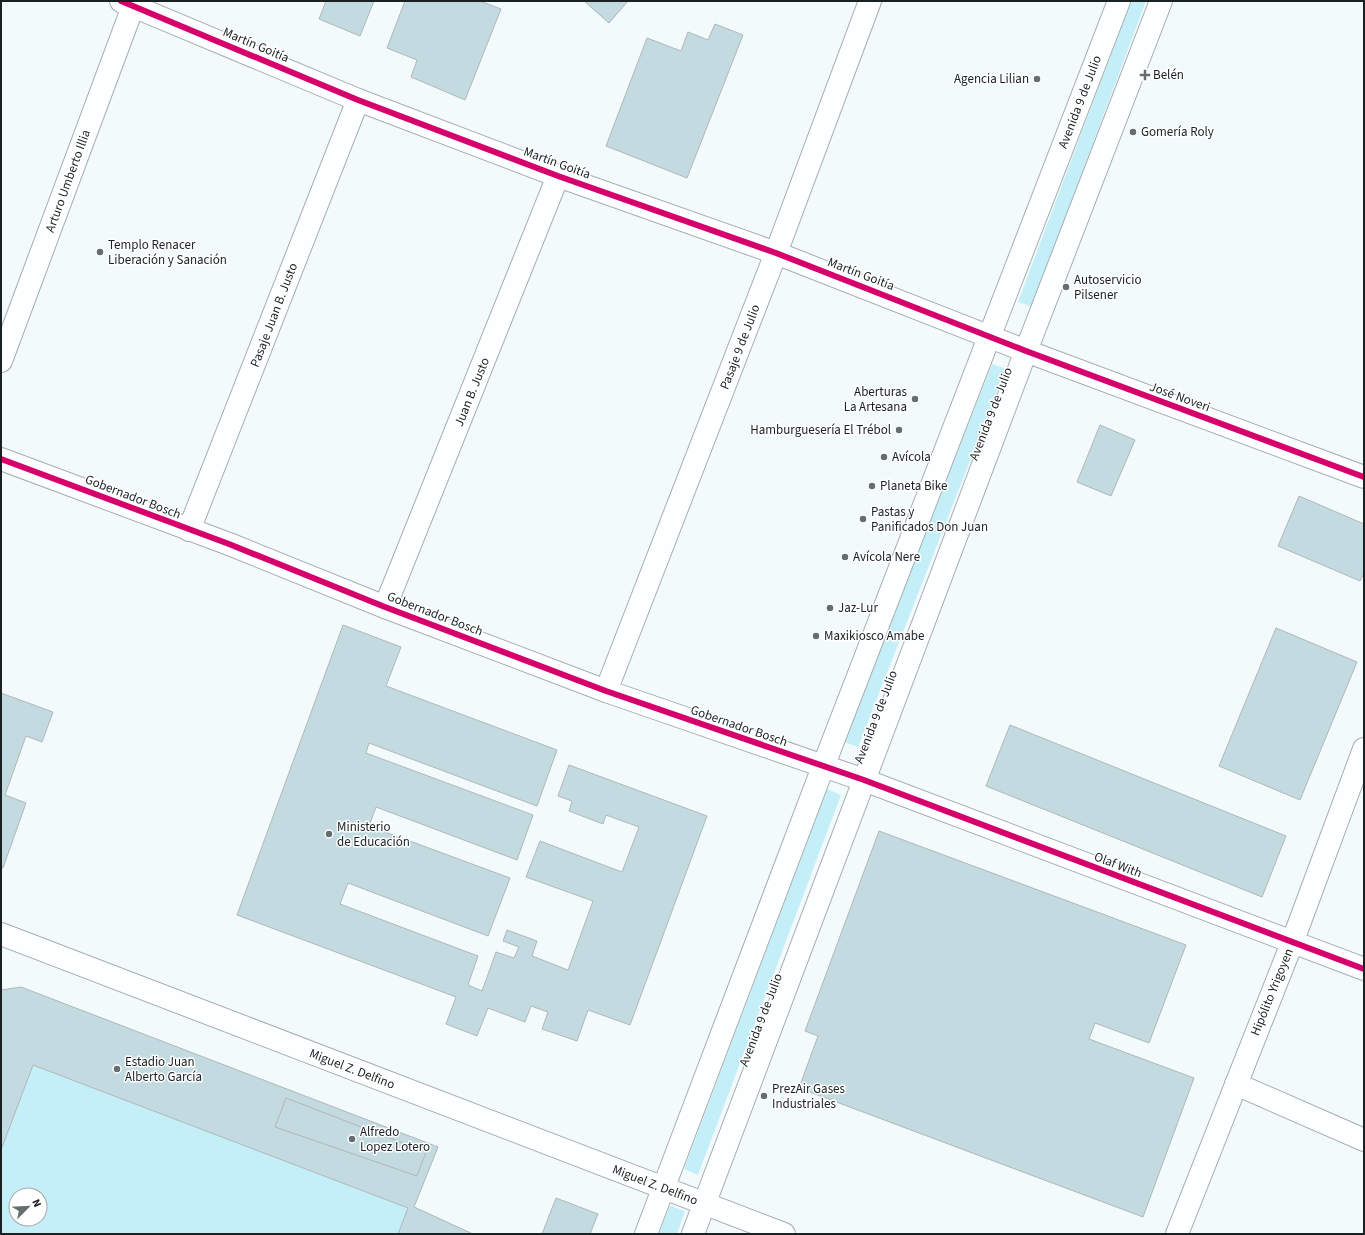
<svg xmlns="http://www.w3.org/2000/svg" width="1365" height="1235" font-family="'Source Sans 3',sans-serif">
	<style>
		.green { fill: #c5eff8; fill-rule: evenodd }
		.building { fill: #c3dbe0; stroke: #afb7b9 }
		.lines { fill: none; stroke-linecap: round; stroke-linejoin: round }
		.minor-casing { stroke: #a6aeaf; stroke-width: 24 }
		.major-casing { stroke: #a6aeaf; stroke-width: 24 }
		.minor { stroke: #fdfeff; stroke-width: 22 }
		.major { stroke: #fdfeff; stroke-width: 22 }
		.cycleway-casing { stroke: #fff; stroke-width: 8 }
		.cycleway { stroke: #d6006c; stroke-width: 6 }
		.poi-dot { fill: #656d6f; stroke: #fff; stroke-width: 1.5 }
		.labels { text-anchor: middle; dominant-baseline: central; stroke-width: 3; stroke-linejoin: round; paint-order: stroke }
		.street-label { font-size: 13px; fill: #192123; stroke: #fff }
		.poi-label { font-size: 13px; fill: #192123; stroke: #fff; text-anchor: start }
	</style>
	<rect width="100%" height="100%" fill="#f2fafc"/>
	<g class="green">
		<polygon points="1131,1 1146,1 1032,307 1018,302"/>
		<polygon points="992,364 1006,369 858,747 844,742"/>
		<polygon points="827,789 841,795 698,1175 684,1169"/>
		<path d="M21,987L438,1147L414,1207L473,1234H1V990ZM16,1195H40V1219H16Z"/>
		<polygon points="670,1206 685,1211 677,1234 659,1234"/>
	</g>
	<g class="building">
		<polygon points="326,1 374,1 360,36 319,19"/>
		<polygon points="405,1 480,1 501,9 465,100 411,77 417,60 387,48"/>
		<polygon points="584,1 628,1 609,23"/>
		<polygon points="715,24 743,35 687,178 606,146 647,38 681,51 688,32 708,40"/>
		<polygon points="1100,425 1135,440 1111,496 1077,482"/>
		<polygon points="1299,496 1364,524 1364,573 1360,581 1278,546"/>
		<polygon points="343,625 401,647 386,686 557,750 537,806 369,743 366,753 533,815 517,860 376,807 369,826 510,878 488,936 348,883 340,904 478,956 468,985 482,991 496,952 514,958 519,947 503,941 507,930 537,941 532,956 568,970 593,901 526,877 540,841 622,872 639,827 606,815 603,824 569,811 572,801 558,796 569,765 707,816 630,1025 588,1010 577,1041 542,1029 548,1012 531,1006 525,1022 488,1008 477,1036 446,1024 456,997 237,915"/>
		<polygon points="1276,628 1357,662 1300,800 1219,766"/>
		<polygon points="1,693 53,712 42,742 26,736 5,795 26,803 3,868 1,868"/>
		<polygon points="1010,725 1286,836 1262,897 986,786"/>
		<polygon points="879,831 1186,945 1149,1043 1095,1023 1089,1039 1194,1078 1143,1217 799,1088 818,1036 805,1031"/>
		<polygon points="21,987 438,1147 414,1207 473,1234 398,1234 408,1208 33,1065 1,1150 1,990"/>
		<polygon points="286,1098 426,1152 417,1176 275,1127"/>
		<polygon points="556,1198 598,1214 590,1234 542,1234"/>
	</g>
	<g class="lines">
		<defs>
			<g id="minor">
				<polyline points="121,1 358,100 558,176 776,253 1026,351 1364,477"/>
				<polyline points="1,361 135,1"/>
				<polyline points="1,459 229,544 385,607 606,691 864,780 1364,969"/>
				<polyline points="189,530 358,100"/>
				<polyline points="385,607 558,176"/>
				<polyline points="606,691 776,253 870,1"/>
				<polyline points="1,934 784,1234"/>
				<polyline points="1236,1084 1364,1140"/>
				<polyline points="1177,1234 1292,943 1364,749"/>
			</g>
			<g id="major">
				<polyline points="646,1234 823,767 1119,1"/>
				<polyline points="693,1234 1026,351 1161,1"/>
			</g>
		</defs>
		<use href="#minor" class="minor-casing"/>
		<use href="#major" class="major-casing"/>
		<use href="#minor" class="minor"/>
		<use href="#major" class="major"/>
		<defs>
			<g id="cycleway">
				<polyline points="121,1 358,100 558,176 776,253 1026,351 1364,477"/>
				<polyline points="1,459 229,544 385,607 606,691 864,780 1364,969"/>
			</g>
		</defs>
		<use href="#cycleway" class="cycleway-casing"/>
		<use href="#cycleway" class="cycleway"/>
	</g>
	<g class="poi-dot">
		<path d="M1143 69h4v4h4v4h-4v4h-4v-4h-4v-4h4z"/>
		<circle cx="1037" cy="79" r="4"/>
		<circle cx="1133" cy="132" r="4"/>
		<circle cx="100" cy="252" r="4"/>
		<circle cx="1066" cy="287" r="4"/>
		<circle cx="915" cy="399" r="4"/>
		<circle cx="899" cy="430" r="4"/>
		<circle cx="884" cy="457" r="4"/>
		<circle cx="872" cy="486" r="4"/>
		<circle cx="863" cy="519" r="4"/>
		<circle cx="845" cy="557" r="4"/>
		<circle cx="830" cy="608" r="4"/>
		<circle cx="816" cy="636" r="4"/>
		<circle cx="329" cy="834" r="4"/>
		<circle cx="117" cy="1069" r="4"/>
		<circle cx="764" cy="1096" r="4"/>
		<circle cx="352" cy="1139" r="4"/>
	</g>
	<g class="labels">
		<g class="street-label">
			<text transform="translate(256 45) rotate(23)">Martín Goitía</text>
			<text transform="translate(1080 102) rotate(-69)">Avenida 9 de Julio</text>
			<text transform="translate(557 163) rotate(20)">Martín Goitía</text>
			<text transform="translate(68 181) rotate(-70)">Arturo Umberto Illia</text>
			<text transform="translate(861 274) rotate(21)">Martín Goitía</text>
			<text transform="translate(274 315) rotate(-69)">Pasaje Juan B. Justo</text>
			<text transform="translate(740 347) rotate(-69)">Pasaje 9 de Julio</text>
			<text transform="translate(472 392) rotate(-68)">Juan B. Justo</text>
			<text transform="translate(1180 397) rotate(20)">José Noveri</text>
			<text transform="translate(991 414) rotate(-69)">Avenida 9 de Julio</text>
			<text transform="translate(133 497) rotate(21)">Gobernador Bosch</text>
			<text transform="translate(435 614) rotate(21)">Gobernador Bosch</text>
			<text transform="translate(876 717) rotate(-69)">Avenida 9 de Julio</text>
			<text transform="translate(739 726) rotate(19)">Gobernador Bosch</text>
			<text transform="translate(1118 865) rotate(21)">Olaf With</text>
			<text transform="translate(1272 992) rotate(-68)">Hipólito Yrigoyen</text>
			<text transform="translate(761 1020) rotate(-69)">Avenida 9 de Julio</text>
			<text transform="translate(352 1069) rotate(21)">Miguel Z. Delfino</text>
			<text transform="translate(655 1185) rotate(21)">Miguel Z. Delfino</text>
		</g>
		<g class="poi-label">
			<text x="1153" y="75">Belén</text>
			<text x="1029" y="79" text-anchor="end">Agencia Lilian</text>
			<text x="1141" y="132">Gomería Roly</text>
			<text x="108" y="245">Templo Renacer<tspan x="108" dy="15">Liberación y Sanación</tspan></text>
			<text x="1074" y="280">Autoservicio<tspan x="1074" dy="15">Pilsener</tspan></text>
			<text x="907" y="392" text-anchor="end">Aberturas<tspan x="907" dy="15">La Artesana</tspan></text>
			<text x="891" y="430" text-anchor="end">Hamburguesería El Trébol</text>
			<text x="892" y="457">Avícola</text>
			<text x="880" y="486">Planeta Bike</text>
			<text x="871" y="512">Pastas y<tspan x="871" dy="15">Panificados Don Juan</tspan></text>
			<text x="853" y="557">Avícola Nere</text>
			<text x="838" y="608">Jaz-Lur</text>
			<text x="824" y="636">Maxikiosco Amabe</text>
			<text x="337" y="827">Ministerio<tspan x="337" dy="15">de Educación</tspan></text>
			<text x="125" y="1062">Estadio Juan<tspan x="125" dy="15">Alberto García</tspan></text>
			<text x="772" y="1089">PrezAir Gases<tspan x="772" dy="15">Industriales</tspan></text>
			<text x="360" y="1132">Alfredo<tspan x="360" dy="15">Lopez Lotero</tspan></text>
		</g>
	</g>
	<rect width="1365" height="1235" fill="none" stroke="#192123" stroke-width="4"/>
	<g transform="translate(28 1207) rotate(66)"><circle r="19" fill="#ffffff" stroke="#a3a6a7"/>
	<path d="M0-3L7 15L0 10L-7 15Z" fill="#656d6f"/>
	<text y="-6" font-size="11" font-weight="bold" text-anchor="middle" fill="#192123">N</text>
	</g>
</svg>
